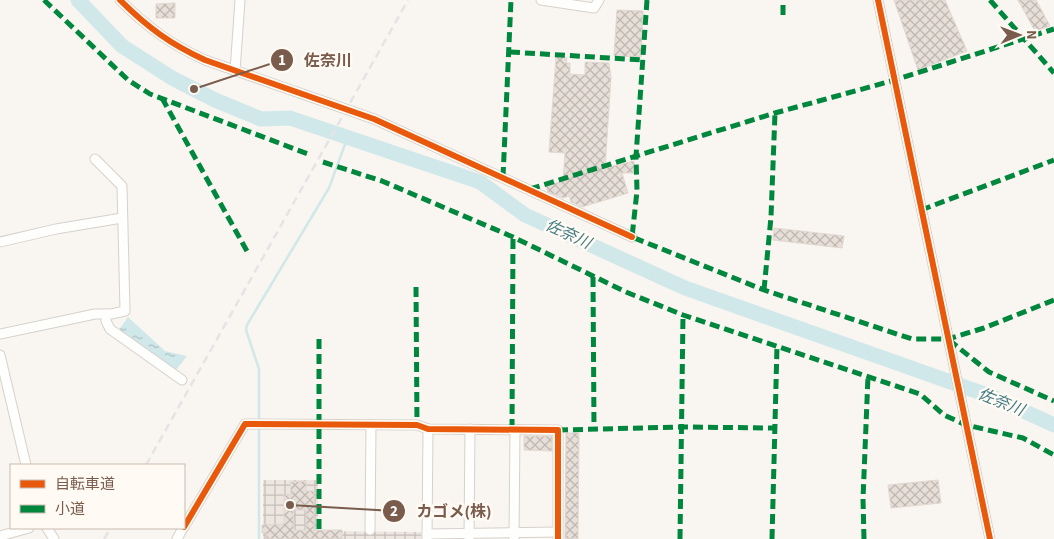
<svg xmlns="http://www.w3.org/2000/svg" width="1054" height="539" font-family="'Source Sans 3','Noto Sans JP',sans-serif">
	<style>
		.industrial { fill: url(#industrial-grid) }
		.water { fill: url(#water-ripples) }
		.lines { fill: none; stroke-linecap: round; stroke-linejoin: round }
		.stream { stroke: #d0e8ea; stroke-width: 2.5 }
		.river { stroke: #d0e8ea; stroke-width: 15 }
		.building { fill: url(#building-cross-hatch); stroke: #e2d8d2; fill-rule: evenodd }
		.minor-casing { stroke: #d7d1cb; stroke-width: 11 }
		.minor { stroke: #fefefd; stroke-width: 9 }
		.rail { stroke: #e6e3e7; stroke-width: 2.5; stroke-dasharray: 8 5; stroke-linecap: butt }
		.quiet { stroke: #00873e; stroke-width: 5; stroke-dasharray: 10 5; stroke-linecap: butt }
		.cycleway-casing { stroke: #fffaf3; stroke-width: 9 }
		.cycleway { stroke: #e8590c; stroke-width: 6 }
		.labels { text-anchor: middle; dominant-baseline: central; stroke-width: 5; stroke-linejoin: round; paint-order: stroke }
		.water-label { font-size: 16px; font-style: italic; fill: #437c86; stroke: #fffaf3 }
		.leader { fill: none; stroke: #7a5c4d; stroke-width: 2 }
		.callout-dot { fill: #7a5c4d; stroke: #fffaf3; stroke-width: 2 }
		.mark-label { font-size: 15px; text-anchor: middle; font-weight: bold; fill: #fff }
		.callout-label { font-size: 16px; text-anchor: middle; font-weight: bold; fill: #7a5c4d; stroke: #fffaf3; stroke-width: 5; stroke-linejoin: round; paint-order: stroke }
	</style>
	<defs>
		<pattern id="industrial-grid" width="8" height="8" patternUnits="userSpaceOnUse" patternTransform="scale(1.25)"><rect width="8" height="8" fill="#ede5e0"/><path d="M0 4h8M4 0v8" fill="none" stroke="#c5bdb8"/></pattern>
		<pattern id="water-ripples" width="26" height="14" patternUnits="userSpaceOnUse" patternTransform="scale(1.25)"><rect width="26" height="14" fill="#d0e8ea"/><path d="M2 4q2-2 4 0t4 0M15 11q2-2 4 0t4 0" fill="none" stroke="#aebfc0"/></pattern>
		<pattern id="building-cross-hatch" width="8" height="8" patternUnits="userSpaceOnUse" patternTransform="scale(1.25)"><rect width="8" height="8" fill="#e6ded7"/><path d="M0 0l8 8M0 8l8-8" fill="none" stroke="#bfb7b1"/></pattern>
	</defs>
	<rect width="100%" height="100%" fill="#f9f5f0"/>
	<polygon class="industrial" points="263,480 318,480 318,531 421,532 421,539 263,539"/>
	<polygon class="water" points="128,317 165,351 187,356 176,370 119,330"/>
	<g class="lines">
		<polyline class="stream" points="259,539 259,369 246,330 247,325 329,188 348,136"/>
		<polyline class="river" points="78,0 122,46 172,78 215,100 261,119 290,118 480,182 525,215 685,288 993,397 1054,425"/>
	</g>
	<g class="building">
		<polygon points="894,0 945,0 967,51 918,70"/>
		<polygon points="1018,0 1036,0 1050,26 1035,31"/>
		<polygon points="175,3 175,18 156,18 156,4"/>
		<polygon points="617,10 643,11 641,57 614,56"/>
		<polygon points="556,57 567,58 566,63 570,63 570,74 585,75 585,62 609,63 611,77 605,168 634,161 634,173 622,173 628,193 582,207 571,202 569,196 563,198 548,192 546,186 563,181 565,153 549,152"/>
		<polygon points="774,228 844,236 842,248 773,240"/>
		<polygon points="566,433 579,433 578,539 565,539"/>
		<polygon points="524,436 552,436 552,451 524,450"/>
		<polygon points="938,480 941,503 891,508 888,485"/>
		<path d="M306,481V491H314V530H342V539H266V532L262,533V525L284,524V495H291L290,482ZM293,510H306V530H294Z"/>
	</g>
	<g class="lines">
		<defs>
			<g id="minor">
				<path d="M120,0C147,27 170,44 205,60L374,119L632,237"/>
				<polyline points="541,0 594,8 599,0"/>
				<polyline points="878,0 990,539"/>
				<polyline points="235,71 240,0"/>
				<polyline points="0,242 56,229 122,218"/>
				<polyline points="106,314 106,321 110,329 182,380"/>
				<polyline points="0,334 95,314 111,314 125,311 122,186 95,159"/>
				<polyline points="0,355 26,465"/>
				<polyline points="184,527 245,424 417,425 428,429 558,430 558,539"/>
				<polyline points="47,528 54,539"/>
				<polyline points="370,530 371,425"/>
				<polyline points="427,534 558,532"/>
				<polyline points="0,536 29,528"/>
				<polyline points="177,539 183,528"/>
				<polyline points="427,539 428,429"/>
				<polyline points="469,539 470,429"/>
				<polyline points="514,539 515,429"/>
			</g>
		</defs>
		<use href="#minor" class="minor-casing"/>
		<use href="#minor" class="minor"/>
		<g class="rail">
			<polyline points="146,465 408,0"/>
			<polyline points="104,539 111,528"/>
		</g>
		<g class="quiet">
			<polyline points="44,0 128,80 150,94 308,154"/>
			<polyline points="647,0 636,156 637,191 632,237 764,290 912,339 948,339 984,328 1054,300"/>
			<polyline points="990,0 1054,73"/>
			<polyline points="783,15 783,0"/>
			<polyline points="510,52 643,60"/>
			<polyline points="162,98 248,253"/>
			<polyline points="323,162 382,181 513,237 626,292 683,315 920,394 944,415 966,425 1023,438 1054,455"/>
			<polyline points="503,177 511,0"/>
			<polyline points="530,189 775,113 895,80 1054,29"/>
			<polyline points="921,210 1054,160"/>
			<polyline points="593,277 594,429"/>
			<polyline points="416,287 417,425"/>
			<polyline points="764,290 771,217 775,113"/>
			<polyline points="949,340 989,372 1054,401"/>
			<polyline points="512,429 513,237"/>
			<polyline points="558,430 682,427 774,428"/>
			<polyline points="319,529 319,338"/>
			<polyline points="680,539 683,315"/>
			<polyline points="772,539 777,346"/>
			<polyline points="864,539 863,499 868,376"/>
		</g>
		<defs>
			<g id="cycleway">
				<path d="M120,0C147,27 170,44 205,60L374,119L632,237"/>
				<polyline points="878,0 990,539"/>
				<polyline points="184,527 245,424 417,425 428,429 558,430 558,539"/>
			</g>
		</defs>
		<use href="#cycleway" class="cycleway-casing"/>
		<use href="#cycleway" class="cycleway"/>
	</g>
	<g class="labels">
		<g class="water-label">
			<text transform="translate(568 234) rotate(25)">佐奈川</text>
			<text transform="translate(1001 402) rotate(22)">佐奈川</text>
		</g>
	</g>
	<path class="leader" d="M194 89L282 60M290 505L394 511"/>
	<g class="callout-dot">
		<circle cx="194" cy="89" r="5"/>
		<circle cx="290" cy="505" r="5"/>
		<circle cx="282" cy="60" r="12"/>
		<circle cx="394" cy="511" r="12"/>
	</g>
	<g class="mark-label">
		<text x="282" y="65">1</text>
		<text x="394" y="516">2</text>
	</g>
	<g class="callout-label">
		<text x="328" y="66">佐奈川</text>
		<text x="454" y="517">カゴメ(株)</text>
	</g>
	<rect x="10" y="464" width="175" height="65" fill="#fffaf3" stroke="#cabbb1"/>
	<rect x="20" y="480" width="25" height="8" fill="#e8590c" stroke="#cabbb1"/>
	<text x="55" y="489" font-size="15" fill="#7a5c4d">自転車道</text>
	<rect x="20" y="505" width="25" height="8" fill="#00873e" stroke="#cabbb1"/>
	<text x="55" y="514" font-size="15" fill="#7a5c4d">小道</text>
	<g transform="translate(1019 35) rotate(89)" stroke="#fffaf3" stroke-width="4" paint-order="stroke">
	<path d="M0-4L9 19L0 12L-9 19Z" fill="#7a5c4d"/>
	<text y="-8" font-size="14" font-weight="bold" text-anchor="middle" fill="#7a5c4d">N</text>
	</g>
</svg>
